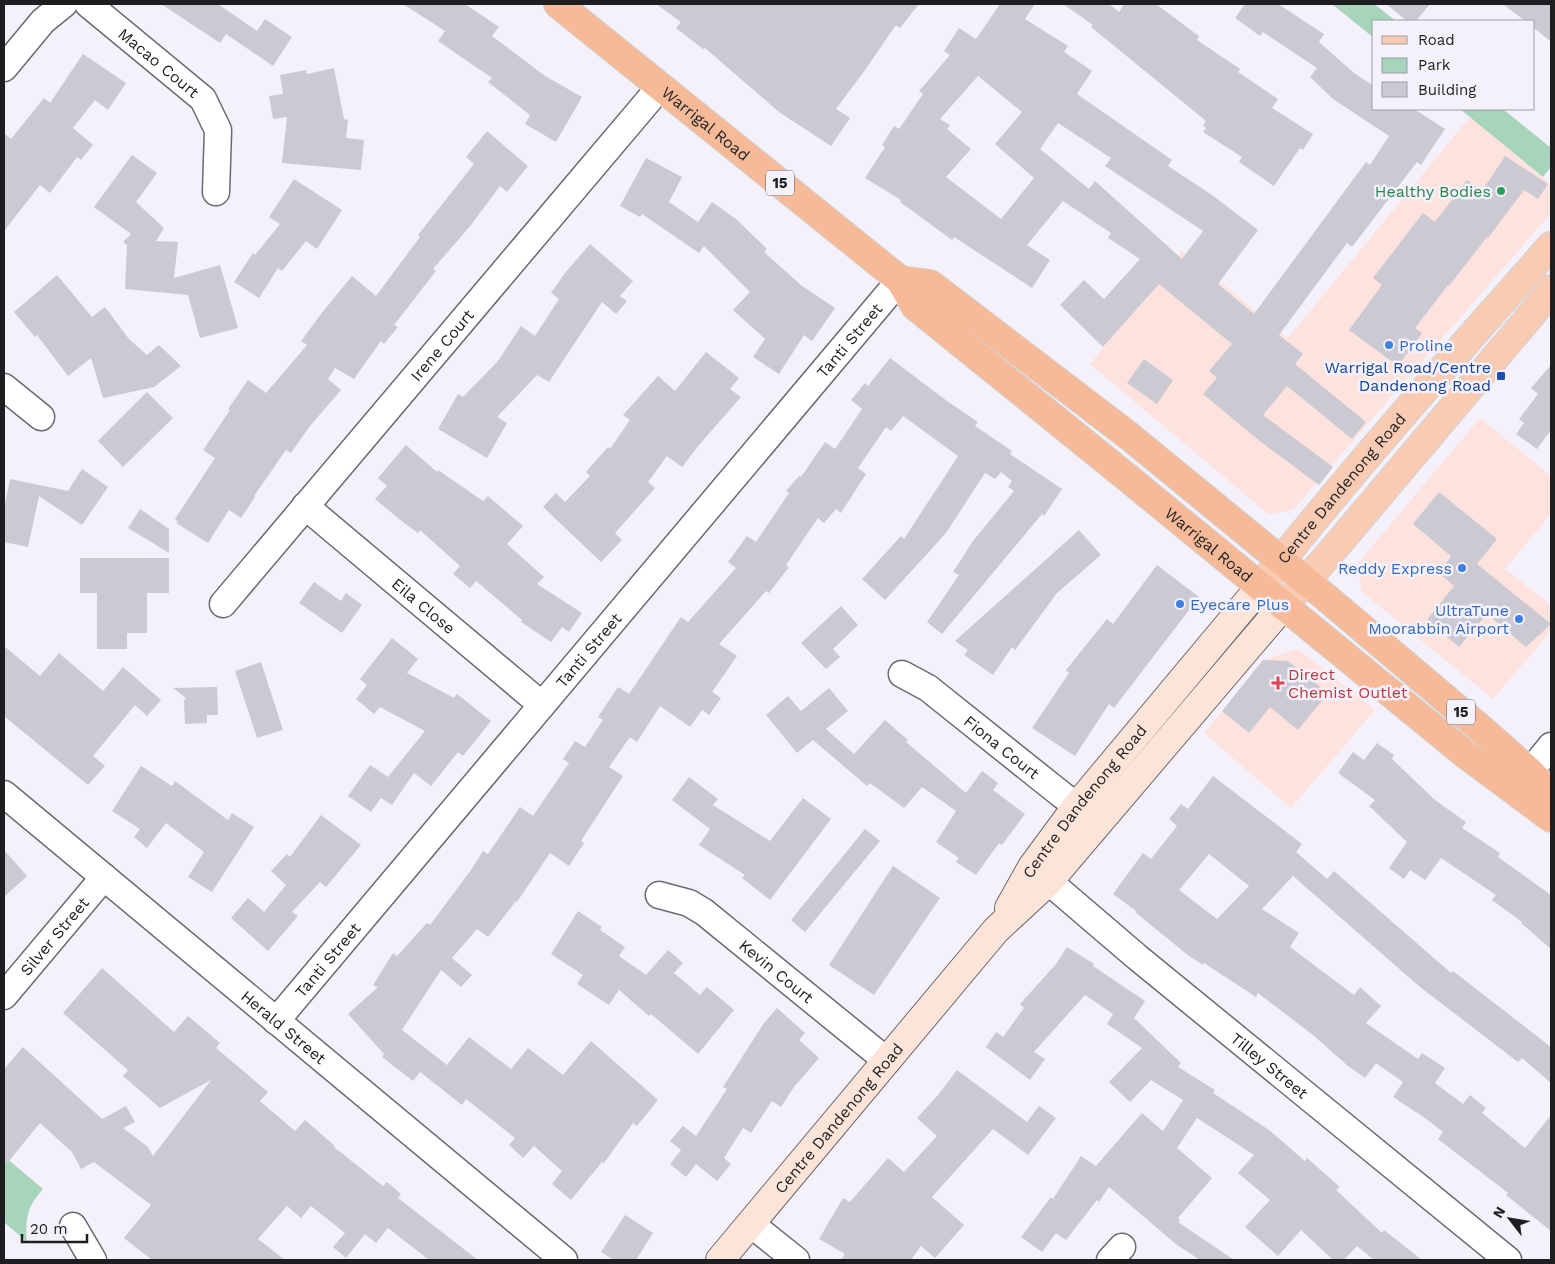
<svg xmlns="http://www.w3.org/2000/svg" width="1555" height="1264" font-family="'Work Sans',sans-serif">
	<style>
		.commercial { fill: #fde2dd }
		.green { fill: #a7d5bb }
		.building { fill: #cbc9d2; fill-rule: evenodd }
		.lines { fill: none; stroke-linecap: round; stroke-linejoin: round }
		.minor-casing { stroke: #6b6972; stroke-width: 29 }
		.secondary-casing { stroke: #6b6972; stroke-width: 30 }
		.primary-casing { stroke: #d2d2d3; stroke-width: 30 }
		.trunk-casing { stroke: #d2d2d3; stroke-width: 30 }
		.minor { stroke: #fff; stroke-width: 26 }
		.secondary { stroke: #fce5d8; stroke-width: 28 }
		.primary { stroke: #f8cbb2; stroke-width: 28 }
		.trunk { stroke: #f6ba98; stroke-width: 28 }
		.leisure-dot { fill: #2e9e5b; stroke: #f4f1fb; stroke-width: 2 }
		.shop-dot { fill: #3f7fe0; stroke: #f4f1fb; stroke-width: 2 }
		.transit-dot { fill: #1a4fb4; stroke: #f4f1fb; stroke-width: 2 }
		.health-dot { fill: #e0444e; stroke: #f4f1fb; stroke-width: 2 }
		.labels { text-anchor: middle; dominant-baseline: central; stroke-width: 5; stroke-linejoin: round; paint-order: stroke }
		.shield { fill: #f4f1fb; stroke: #5e5d62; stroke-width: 1 }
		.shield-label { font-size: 15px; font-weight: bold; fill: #1e1e21 }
		.street-label { font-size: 16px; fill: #1e1e21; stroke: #f4f1fb }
		.leisure-label { font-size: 16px; fill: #27864d; stroke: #f4f1fb; text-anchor: end }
		.shop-label { font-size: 16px; fill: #366cbe; stroke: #f4f1fb; text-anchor: start }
		.transit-label { font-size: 16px; fill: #164399; stroke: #f4f1fb; text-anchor: end }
		.health-label { font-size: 16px; fill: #be3a42; stroke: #f4f1fb; text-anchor: start }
	</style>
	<rect width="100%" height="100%" fill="#f4f1fb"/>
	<g class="commercial">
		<polygon points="1470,117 1551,184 1551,213 1293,510 1268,514 1090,364 1182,251 1288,338"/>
		<polygon points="1480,418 1551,476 1551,514 1505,569 1551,605 1551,631 1493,699 1361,591 1358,563"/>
		<polygon points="1298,649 1375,710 1291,808 1204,733 1267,659"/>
	</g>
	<g class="green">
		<polygon points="1332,4 1374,4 1396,21 1374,21 1374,38"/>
		<polygon points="1460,109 1503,109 1551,148 1551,167 1543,177"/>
		<path d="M4,1156L43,1189C27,1207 25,1218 27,1242L4,1222Z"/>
	</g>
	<g class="building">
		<polygon points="161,4 218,4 257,31 265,19 292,37 273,66 226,34 220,43"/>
		<polygon points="403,4 465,4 499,27 492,36 545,76 582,97 556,142 525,124 530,115 488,82 492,78 438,41 445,31"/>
		<polygon points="656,4 919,4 900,28 896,25 865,70 836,109 850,118 831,146 779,112 705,48 703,49 676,28 681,22"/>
		<path d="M1000,4H1035L1025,19L1068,46L1064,52L1092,71L1077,94L1172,160L1168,166L1212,195L1258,230L1218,284L1254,314L1366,162L1370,165L1389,136L1333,99L1310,77L1317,68L1263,32L1260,36L1235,18L1245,4H1278L1324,34L1319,42L1354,73L1374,86V109H1414L1445,129L1421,165L1417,162L1352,247L1347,243L1279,335L1303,354L1295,364L1366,422L1352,439L1287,386L1263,415L1333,467L1319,485L1261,442L1203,394L1217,378L1209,371L1232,344L1159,284L1103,347L1060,305L1084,280L1104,299L1140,259L1108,238L1111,233L1063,201L1027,245L1050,260L1032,288L954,237L952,240L900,202L901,200L865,178L885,147L882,145L894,126L899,129L923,94L919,91L950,55L944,51L959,28L976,39ZM978,76L1022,112L995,144L1034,178L1001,219L946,177L971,149L947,129L950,125L940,119ZM1058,123L1111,158L1105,166L1203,231L1182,259L1095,181L1089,189L1040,149Z"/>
		<polygon points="1063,4 1109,4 1119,12 1124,4 1156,4 1199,36 1197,40 1240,69 1238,72 1278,99 1272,108 1313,134 1303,150 1300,148 1274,186 1239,162 1242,157 1203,132 1206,128 1203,126 1206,121 1091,27 1093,25"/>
		<polygon points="1386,4 1430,4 1416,21 1407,21"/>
		<polygon points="1503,4 1551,4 1551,42 1534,28 1534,21 1525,21"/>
		<polygon points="83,54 126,83 108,110 95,100 73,128 93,145 81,160 77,157 50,193 40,185 4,231 4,133 11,139 44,98 50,103"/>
		<polygon points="334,68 344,119 348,120 346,138 364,140 361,170 282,163 287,117 273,119 269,96 283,94 280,75 306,70 307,74"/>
		<polygon points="487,131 528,166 507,192 500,186 471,225 433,269 436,271 394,325 398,327 384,344 381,341 354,379 335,368 328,379 341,390 310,426 291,453 286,450 254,496 255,497 241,518 229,510 208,543 176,523 178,522 175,519 215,458 203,450 230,410 228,409 248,380 266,393 307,345 301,341 321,314 352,276 376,296 420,237 418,235 474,164 466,157"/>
		<polygon points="132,155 157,173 136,202 164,228 156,241 178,242 174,278 220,265 238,328 200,338 188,295 125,289 127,245 123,242 131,234 94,207"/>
		<polygon points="1505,156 1548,184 1538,199 1524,190 1488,238 1487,237 1449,286 1448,285 1415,328 1422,333 1398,366 1349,330 1382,285 1373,278 1423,213 1435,222 1467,180 1482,191"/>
		<polygon points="646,158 682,177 669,202 698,222 712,202 736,219 767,249 764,252 802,286 835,308 812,341 804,335 779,374 753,357 765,339 733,310 750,292 704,246 699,253 642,214 640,217 620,206"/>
		<polygon points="294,179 342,210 317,249 306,241 282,271 278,268 259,298 234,282 253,253 255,255 280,224 269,217"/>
		<polygon points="590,244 633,281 620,296 627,301 616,314 602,302 549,382 537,375 497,417 507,423 487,458 438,429 458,394 463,397 498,361 521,326 535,336 559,299 551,293 565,273"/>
		<polygon points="57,275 92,317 105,307 129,339 147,355 159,345 181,366 154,387 103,398 91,358 68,376 37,335 35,337 14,312"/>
		<polygon points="706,352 739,378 730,389 741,397 699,445 682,467 667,456 648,482 655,488 615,533 622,540 601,562 543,507 556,493 565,502 590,476 586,472 608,447 610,449 630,420 623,415 658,376 675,391"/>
		<polygon points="890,358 947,401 978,422 975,426 1012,451 1010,454 1062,489 1044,516 1042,514 942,634 927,622 959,575 953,572 973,541 1014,491 1008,487 1012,481 1001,472 995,479 985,473 946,533 885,600 862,579 901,536 904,539 958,456 903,416 891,431 886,427 858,468 866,474 841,513 836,509 824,523 818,518 786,565 789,567 769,593 766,591 719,644 737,656 712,692 721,698 709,715 702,710 690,727 660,706 637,742 630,737 609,767 623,776 581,841 584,843 569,866 550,853 517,902 516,901 488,937 477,929 452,958 472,975 461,987 441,970 402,1030 447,1065 469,1037 511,1069 528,1048 563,1075 591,1041 658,1100 637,1126 633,1123 604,1163 602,1162 571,1200 552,1184 562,1171 534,1146 523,1158 509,1145 515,1138 466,1099 462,1105 420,1072 413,1081 382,1057 384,1054 348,1014 378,987 373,985 393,953 397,956 427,923 430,925 471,870 483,851 488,854 520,807 533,816 569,763 563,759 575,741 585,747 603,720 598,717 618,687 629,694 681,617 688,622 736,568 728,562 747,536 756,542 789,493 786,491 799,476 801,477 825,442 835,449 862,409 851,400 865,383 868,386"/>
		<polygon points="1144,359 1173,380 1157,404 1127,383"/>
		<polygon points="1551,365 1551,430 1537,449 1516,434 1524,423 1519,419 1538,394 1531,388"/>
		<polygon points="147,392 173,418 123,467 98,441"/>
		<polygon points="406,445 437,472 438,470 483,501 488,496 523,526 507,544 544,577 537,584 582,613 569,632 562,627 551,642 521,622 522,620 476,581 470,588 453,574 460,566 420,530 418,533 404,523 375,499 387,486 378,478"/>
		<polygon points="82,469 108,487 82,525 39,496 28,547 4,542 4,509 10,479 68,491"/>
		<polygon points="1439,492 1497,539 1477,564 1551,624 1526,647 1487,614 1459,647 1427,620 1454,586 1439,573 1451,556 1413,524"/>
		<polygon points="140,509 169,529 169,553 128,528"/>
		<polygon points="1079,530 1101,555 1057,593 1015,650 1012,647 993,675 964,655 968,650 955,641"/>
		<polygon points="80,558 169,558 169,593 147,593 147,633 127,633 127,649 97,649 97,593 80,593"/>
		<polygon points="1157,565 1199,597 1114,708 1109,704 1075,756 1032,728 1069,673 1066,670 1107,619 1113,624"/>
		<polygon points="314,582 341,601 346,593 362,605 342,633 299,603"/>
		<polygon points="841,606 858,625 833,649 840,657 826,669 801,643"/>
		<polygon points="392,638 418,659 407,673 454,698 457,694 491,721 463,756 458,752 431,786 414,773 392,805 381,798 371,812 348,796 370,765 388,777 425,731 380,707 374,714 356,699 367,685 360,679"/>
		<polygon points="4,646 40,676 59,653 103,691 123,667 161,700 147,716 135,705 93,756 105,766 88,785 4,716"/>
		<polygon points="1263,660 1288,661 1328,693 1298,730 1270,707 1249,733 1222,711"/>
		<polygon points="261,662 283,730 257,738 235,671"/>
		<polygon points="217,687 218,715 207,715 207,723 185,724 184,701 186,698 173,688"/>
		<polygon points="829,688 848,711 826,729 854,754 885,720 908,740 906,742 966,793 982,771 998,783 993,790 1025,814 1002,845 999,843 976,875 956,862 959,858 936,842 956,811 922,787 904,808 870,783 867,786 813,740 797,753 766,715 788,696 801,711"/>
		<polygon points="1377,743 1394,755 1392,759 1435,800 1466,822 1462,828 1500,853 1498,857 1551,895 1551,949 1521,923 1522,922 1492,900 1496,895 1441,858 1425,880 1410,870 1404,879 1389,868 1407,842 1369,806 1375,800 1338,773 1353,752 1364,760"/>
		<polygon points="141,766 172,786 175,781 228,820 232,813 254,827 212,892 188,877 204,852 166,823 147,848 134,837 140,829 112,811"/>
		<path d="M1213,776L1302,844L1296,852L1327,879L1334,871L1451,973L1453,971L1551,1047V1083L1522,1058L1518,1062L1420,987L1293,876L1262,909L1299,933L1290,947L1354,995L1360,987L1381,1006L1366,1023L1418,1059L1422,1053L1445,1068L1435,1083L1463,1104L1470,1095L1486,1108L1482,1113L1525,1148L1551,1115V1231L1506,1195L1508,1193L1438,1139L1443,1132L1425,1118L1393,1097L1403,1082L1376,1063L1365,1078L1348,1066L1313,1035L1258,993L1256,997L1204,963L1203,965L1189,956L1135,912L1136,911L1113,894L1143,853L1151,859L1177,826L1169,819L1181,804L1188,809ZM1209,854L1249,886L1217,919L1179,890Z"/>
		<polygon points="689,777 718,799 713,805 770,841 803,798 831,819 770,900 742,878 745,875 699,845 710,829 672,800"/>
		<polygon points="321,815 361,845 326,887 320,882 292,912 298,916 268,951 231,918 248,898 264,912 286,885 271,871 287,854 290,857"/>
		<polygon points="865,829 880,841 805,932 791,920"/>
		<polygon points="4,850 27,876 4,897"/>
		<polygon points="893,866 940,898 874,995 829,965"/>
		<polygon points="578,911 602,927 600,930 625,947 619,956 646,975 668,950 683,963 674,973 700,995 707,987 734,1010 698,1054 651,1014 649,1016 619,990 609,1005 577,984 583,975 551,954"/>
		<polygon points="1067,947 1094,964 1093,966 1145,1001 1134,1018 1181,1063 1178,1067 1215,1090 1213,1093 1269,1130 1305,1161 1307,1158 1340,1187 1336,1190 1382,1233 1384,1230 1422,1260 1374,1260 1357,1246 1344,1260 1333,1260 1301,1230 1278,1256 1245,1227 1270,1200 1238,1173 1254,1155 1197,1118 1177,1148 1212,1178 1178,1218 1180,1220 1178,1222 1234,1260 1200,1260 1177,1245 1109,1187 1099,1202 1097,1200 1066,1240 1056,1233 1042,1252 1021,1237 1051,1197 1053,1199 1081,1156 1096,1166 1142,1113 1163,1131 1183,1100 1151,1080 1130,1102 1109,1082 1142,1048 1107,1024 1113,1014 1085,995 1034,1052 1045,1059 1030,1080 986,1047 996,1032 1003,1037 1024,1008 1020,1004 1056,964"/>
		<polygon points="102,968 174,1032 188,1016 220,1043 216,1048 268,1092 260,1101 295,1131 305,1120 335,1146 334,1147 383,1186 387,1182 401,1194 398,1198 478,1260 429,1260 388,1228 376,1243 365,1234 346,1258 333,1247 345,1233 311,1206 301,1218 287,1206 258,1239 285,1260 152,1260 124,1238 151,1205 94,1162 81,1169 72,1152 40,1123 4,1167 4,1069 23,1047 102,1119 126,1106 135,1122 123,1128 148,1147 153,1156 211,1080 160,1108 123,1076 128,1070 63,1013"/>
		<polygon points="777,1008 805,1033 799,1040 819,1058 794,1087 781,1107 772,1101 751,1133 743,1128 724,1158 731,1164 717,1181 696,1164 686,1177 670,1164 681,1150 670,1141 683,1126 696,1136 727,1089 723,1087 764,1023"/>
		<polygon points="957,1070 1027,1122 1039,1106 1056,1118 1028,1155 993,1129 932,1197 964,1225 935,1258 921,1246 911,1260 841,1260 845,1254 819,1239 843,1198 850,1202 888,1158 904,1172 937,1136 917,1118 938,1095"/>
		<polygon points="625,1215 653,1233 636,1260 614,1260 601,1252"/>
	</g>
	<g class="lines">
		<defs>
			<g id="minor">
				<path id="s1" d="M88,4L203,99L218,130L216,192"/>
				<polyline points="4,68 43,21 64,4"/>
				<polyline points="4,387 41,417"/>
				<path id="s2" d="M305,506L542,705"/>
				<path id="s3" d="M223,604L660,87"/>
				<path id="s4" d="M902,674L928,688L1062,795L1095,819"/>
				<polyline points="1516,789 1551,746"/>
				<path id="s5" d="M4,794L564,1260"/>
				<path id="s6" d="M1033,868L1137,957L1508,1260"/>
				<path id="s7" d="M659,895L689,903L704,912L887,1061"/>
				<path id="s8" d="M4,996L104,877"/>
				<path id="s9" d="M276,1021L900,280"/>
				<polyline points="751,1224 796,1260"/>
				<polyline points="73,1226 93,1260"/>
				<polyline points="1110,1260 1122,1247"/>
			</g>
			<g id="secondary">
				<path id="s10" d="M1009,908L1032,867L1077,806L1260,587"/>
				<path id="s11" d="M720,1260L996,930L1049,881L1283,606"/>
			</g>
			<g id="primary">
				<path id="s12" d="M1260,587C1353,469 1452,358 1551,246"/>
				<polyline points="1283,606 1327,557 1532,314 1551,289"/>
			</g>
			<g id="trunk">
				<path id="s13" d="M558,4L900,280L915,306L1118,470L1465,754L1551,818"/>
				<polyline points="900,280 930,284 1129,436 1329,600 1480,728 1530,772 1551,795"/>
			</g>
		</defs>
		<use href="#minor" class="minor-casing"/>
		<use href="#secondary" class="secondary-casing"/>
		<use href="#primary" class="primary-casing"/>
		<use href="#trunk" class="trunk-casing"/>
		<use href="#minor" class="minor"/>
		<use href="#secondary" class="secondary"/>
		<use href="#primary" class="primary"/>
		<use href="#trunk" class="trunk"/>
	</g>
	<circle class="leisure-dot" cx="1501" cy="191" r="5"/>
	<g class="shop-dot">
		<circle cx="1389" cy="345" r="5"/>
		<circle cx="1462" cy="568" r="5"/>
		<circle cx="1180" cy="604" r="5"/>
		<circle cx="1519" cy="619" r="5"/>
	</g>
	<rect class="transit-dot" x="1496" y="371" width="10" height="10" rx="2.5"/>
	<path class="health-dot" d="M1275.5 675.5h5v5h5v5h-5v5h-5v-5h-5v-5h5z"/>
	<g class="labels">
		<g class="shield">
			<rect x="766" y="170.5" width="28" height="25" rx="4"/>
			<rect x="1447" y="699.5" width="28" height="25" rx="4"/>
		</g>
		<g class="shield-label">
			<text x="780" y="183">15</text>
			<text x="1461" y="712">15</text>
		</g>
		<g class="street-label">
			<text stroke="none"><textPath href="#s1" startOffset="92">Macao Court</textPath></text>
			<text stroke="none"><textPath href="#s13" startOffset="190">Warrigal Road</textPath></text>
			<text stroke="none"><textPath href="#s9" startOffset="890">Tanti Street</textPath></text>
			<text stroke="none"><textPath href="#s3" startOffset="339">Irene Court</textPath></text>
			<text stroke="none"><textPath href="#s12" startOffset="128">Centre Dandenong Road</textPath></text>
			<text stroke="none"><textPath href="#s13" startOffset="848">Warrigal Road</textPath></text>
			<text stroke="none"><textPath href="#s2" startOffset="155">Eila Close</textPath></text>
			<text stroke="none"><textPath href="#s9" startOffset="485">Tanti Street</textPath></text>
			<text stroke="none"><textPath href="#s4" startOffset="124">Fiona Court</textPath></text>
			<text stroke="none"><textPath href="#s10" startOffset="131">Centre Dandenong Road</textPath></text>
			<text stroke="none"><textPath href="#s8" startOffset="78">Silver Street</textPath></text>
			<text stroke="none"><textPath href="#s9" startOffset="80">Tanti Street</textPath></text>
			<text stroke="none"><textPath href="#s7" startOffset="142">Kevin Court</textPath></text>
			<text stroke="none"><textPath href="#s5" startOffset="364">Herald Street</textPath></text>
			<text stroke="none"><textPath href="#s6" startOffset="308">Tilley Street</textPath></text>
			<text stroke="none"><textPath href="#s11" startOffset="185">Centre Dandenong Road</textPath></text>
		</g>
		<g class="leisure-label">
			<text x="1491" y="191">Healthy Bodies</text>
		</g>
		<g class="shop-label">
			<text x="1399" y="345">Proline</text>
			<text x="1452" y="568" text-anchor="end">Reddy Express</text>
			<text x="1190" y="604">Eyecare Plus</text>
			<text x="1509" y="610" text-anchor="end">UltraTune<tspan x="1509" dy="18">Moorabbin Airport</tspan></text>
		</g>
		<g class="transit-label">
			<text x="1491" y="367">Warrigal Road/Centre<tspan x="1491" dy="18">Dandenong Road</tspan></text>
		</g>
		<g class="health-label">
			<text x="1288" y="674">Direct<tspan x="1288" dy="18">Chemist Outlet</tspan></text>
		</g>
	</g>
	<rect width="1555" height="1264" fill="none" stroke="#1e1e21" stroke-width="10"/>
	<rect x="1372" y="20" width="162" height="90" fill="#f4f1fb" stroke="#9e9da4"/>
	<rect x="1382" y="36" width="25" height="8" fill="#f8cbb2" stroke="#9e9da4"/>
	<text x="1418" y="45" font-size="15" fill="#1e1e21">Road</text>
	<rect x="1382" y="58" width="25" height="15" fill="#a7d5bb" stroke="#9e9da4"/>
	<text x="1418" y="70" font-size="15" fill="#1e1e21">Park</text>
	<rect x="1382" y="82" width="25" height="15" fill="#cbc9d2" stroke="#9e9da4"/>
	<text x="1418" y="95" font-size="15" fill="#1e1e21">Building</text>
	<g transform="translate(1510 1219) rotate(301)" stroke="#f4f1fb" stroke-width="4" paint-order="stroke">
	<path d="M0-4L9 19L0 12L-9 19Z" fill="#1e1e21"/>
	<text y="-8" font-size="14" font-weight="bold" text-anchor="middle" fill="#1e1e21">N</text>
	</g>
	<path d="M22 1234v8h65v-8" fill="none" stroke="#1e1e21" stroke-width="2.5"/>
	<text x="30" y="1234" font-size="15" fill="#1e1e21" stroke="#f4f1fb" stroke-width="4" paint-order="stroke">20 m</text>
</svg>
